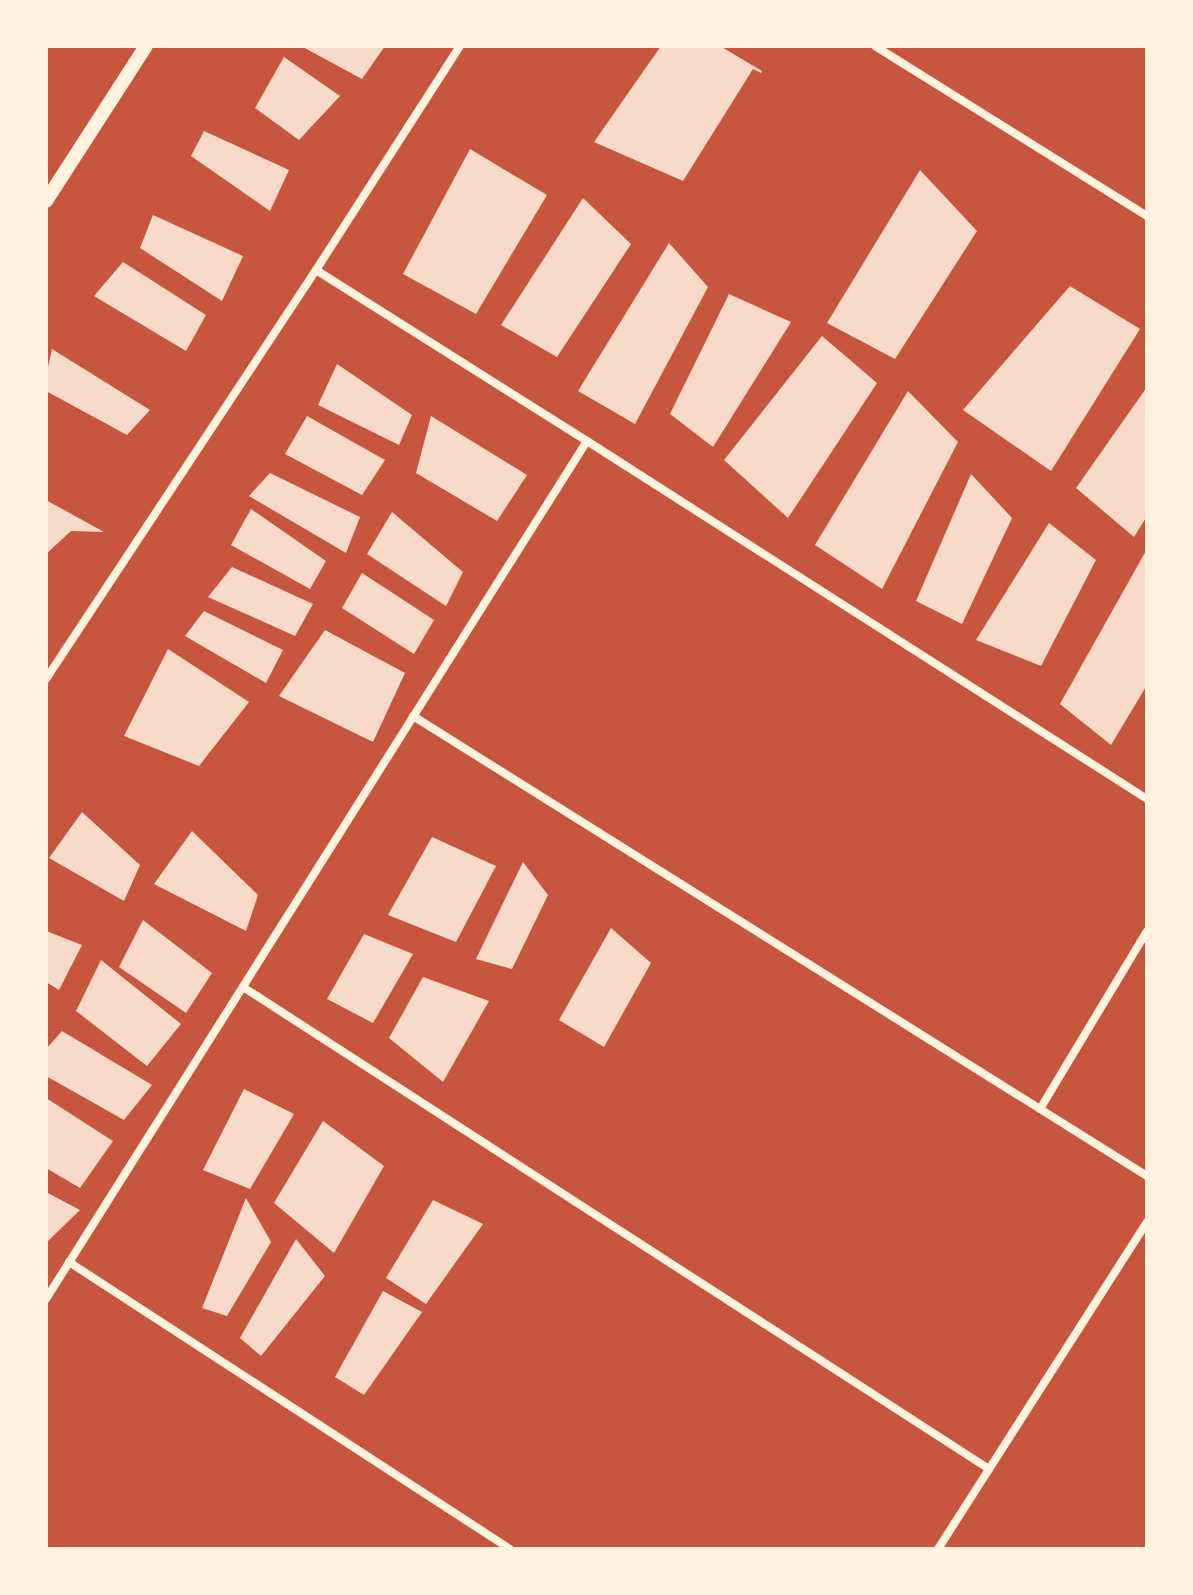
<svg xmlns="http://www.w3.org/2000/svg" width="1193" height="1595" font-family="Ubuntu,sans-serif">
	<style>
		.building { fill: #f7dbc8 }
		.lines { fill: none; stroke-linecap: round; stroke-linejoin: round }
		.minor { stroke: #fff3e0; stroke-width: 8 }
		.tertiary { stroke: #fff3e0; stroke-width: 14 }
	</style>
	<rect width="100%" height="100%" fill="#c8553d"/>
	<g class="building">
		<polygon points="301,46 385,46 362,79"/>
		<polygon points="661,46 720,46 762,71 761,73 753,69 683,181 594,142"/>
		<polygon points="284,57 340,96 299,140 255,108"/>
		<polygon points="204,131 289,170 270,211 191,156"/>
		<polygon points="470,149 547,195 476,314 403,274"/>
		<polygon points="920,170 977,231 895,359 827,323"/>
		<polygon points="583,198 631,244 557,357 501,325"/>
		<polygon points="153,215 243,256 222,301 140,248"/>
		<polygon points="669,243 708,287 635,424 578,391"/>
		<polygon points="123,262 206,315 186,351 94,296"/>
		<polygon points="1070,286 1140,329 1051,471 963,410"/>
		<polygon points="729,294 791,322 713,447 670,414"/>
		<polygon points="822,336 877,383 788,518 724,460"/>
		<polygon points="52,349 150,410 127,435 46,391 46,376"/>
		<polygon points="337,364 412,415 399,445 318,405"/>
		<polygon points="1147,387 1147,516 1134,537 1076,488"/>
		<polygon points="908,391 958,442 882,589 815,545"/>
		<polygon points="307,416 385,460 362,495 285,454"/>
		<polygon points="431,416 527,475 497,521 416,473"/>
		<polygon points="270,473 360,517 346,553 249,496"/>
		<polygon points="971,474 1012,518 962,624 916,601"/>
		<polygon points="46,500 104,532 71,531 46,554"/>
		<polygon points="251,509 326,561 310,589 231,545"/>
		<polygon points="392,512 463,572 446,606 367,554"/>
		<polygon points="1049,523 1096,560 1041,666 976,640"/>
		<polygon points="1147,549 1147,685 1111,745 1060,704"/>
		<polygon points="232,567 313,604 295,636 208,597"/>
		<polygon points="362,573 434,620 414,654 342,608"/>
		<polygon points="204,611 283,650 266,683 185,636"/>
		<polygon points="325,630 405,673 373,742 279,696"/>
		<polygon points="168,649 249,702 199,766 124,736"/>
		<polygon points="82,812 140,865 124,901 49,858"/>
		<polygon points="192,831 258,895 246,931 154,884"/>
		<polygon points="432,837 496,866 456,942 388,915"/>
		<polygon points="523,862 548,895 512,969 476,959"/>
		<polygon points="143,920 212,973 186,1013 119,967"/>
		<polygon points="611,928 651,963 604,1047 559,1020"/>
		<polygon points="46,931 82,945 59,990 46,982"/>
		<polygon points="364,934 413,954 373,1023 327,999"/>
		<polygon points="101,960 181,1024 147,1066 76,1011"/>
		<polygon points="423,977 489,1001 443,1082 389,1038"/>
		<polygon points="62,1031 152,1085 124,1120 46,1076 46,1049"/>
		<polygon points="244,1089 294,1114 250,1189 203,1170"/>
		<polygon points="46,1098 113,1141 80,1188 46,1168"/>
		<polygon points="323,1121 384,1166 334,1253 274,1203"/>
		<polygon points="46,1192 80,1210 46,1243"/>
		<polygon points="246,1198 271,1242 227,1316 202,1308"/>
		<polygon points="433,1200 483,1224 426,1304 386,1278"/>
		<polygon points="296,1239 325,1276 261,1356 240,1338"/>
		<polygon points="383,1291 422,1312 364,1395 335,1377"/>
	</g>
	<g class="lines">
		<g class="minor">
			<polyline points="875,46 1147,216"/>
			<polyline points="316,270 587,441 1147,799"/>
			<polyline points="46,679 316,270 460,46"/>
			<polyline points="413,716 1147,1176"/>
			<polyline points="243,987 989,1469"/>
			<polyline points="1040,1109 1147,931"/>
			<polyline points="69,1262 510,1549"/>
			<polyline points="46,1299 587,441"/>
			<polyline points="938,1549 1147,1222"/>
		</g>
		<polyline class="tertiary" points="46,201 146,46"/>
	</g>
	<rect width="1193" height="1595" fill="none" stroke="#fff3e0" stroke-width="96"/>
</svg>
